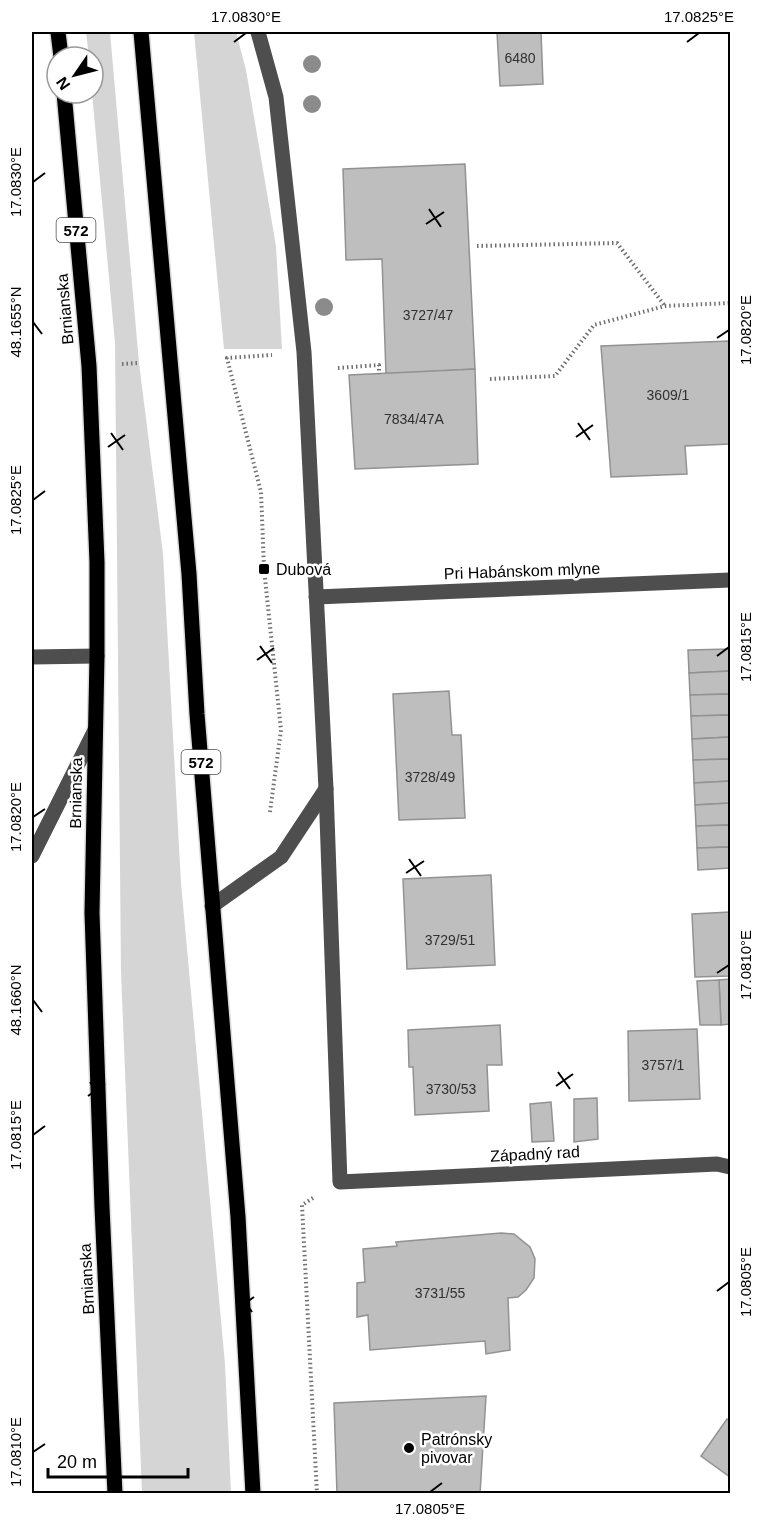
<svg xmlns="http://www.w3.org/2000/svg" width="762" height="1525" font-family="Arial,sans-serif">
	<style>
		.green { fill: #d5d5d5 }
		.building { fill: #bebebe; stroke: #929292; stroke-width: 1.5 }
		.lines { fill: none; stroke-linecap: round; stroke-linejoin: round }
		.major-casing { stroke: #dbdbdb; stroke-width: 18 }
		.path { stroke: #707070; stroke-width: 4; stroke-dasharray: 1.5 3; stroke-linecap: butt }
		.minor { stroke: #4e4e4e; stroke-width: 15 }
		.major { stroke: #000; stroke-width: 15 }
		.tree { fill: #8b8b8b }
		.ticks { fill: none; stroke: #000; stroke-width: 2 }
		.poi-dot { fill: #000; stroke: #fff; stroke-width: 2 }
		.labels { text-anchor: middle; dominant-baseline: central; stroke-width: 5; stroke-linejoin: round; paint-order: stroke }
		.number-label { font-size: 14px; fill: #303030 }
		.shield { fill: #fff; stroke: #4c4c4c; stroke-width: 1.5 }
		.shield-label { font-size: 15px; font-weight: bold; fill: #000 }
		.street-label { font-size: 16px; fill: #000; stroke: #fff }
		.poi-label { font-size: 16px; fill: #000; stroke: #fff; text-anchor: start }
		.neatline { fill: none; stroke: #000; stroke-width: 2 }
		.ticks-label { font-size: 15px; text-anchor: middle; fill: #000 }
	</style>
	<rect width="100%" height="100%" fill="#fff"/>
	<g class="green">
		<polygon points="86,32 110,32 139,363 163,554 181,883 225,1364 231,1493 142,1493 121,972 115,343 92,93 93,57 89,57"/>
		<polygon points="194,32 236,32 246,70 276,246 282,349 224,349"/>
	</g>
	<g class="building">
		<polygon points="497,32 541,32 543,84 500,86"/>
		<polygon points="465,164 475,369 386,374 382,259 346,260 343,169"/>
		<polygon points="730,341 730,444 685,446 687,474 611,477 601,346"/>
		<polygon points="475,369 478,464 355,469 349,375"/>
		<polygon points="730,649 730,671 689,673 688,650"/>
		<polygon points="730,671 730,694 690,695 689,673"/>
		<polygon points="449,691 452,735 461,735 465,818 399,820 393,694"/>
		<polygon points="730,694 730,715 691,716 690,695"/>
		<polygon points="730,715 730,737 692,739 691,716"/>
		<polygon points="730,737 730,759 693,760 692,739"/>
		<polygon points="730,759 730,781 694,783 693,760"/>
		<polygon points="730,781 730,803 695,805 694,783"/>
		<polygon points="730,803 730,825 696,826 695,805"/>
		<polygon points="730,825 730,847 697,848 696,826"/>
		<polygon points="730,847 730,868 698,870 697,848"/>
		<polygon points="491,875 495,965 407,969 403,879"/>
		<polygon points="730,912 730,976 695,977 692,914"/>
		<polygon points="730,979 730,1024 721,1025 719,980"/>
		<polygon points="719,980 721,1025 700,1025 697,981"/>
		<polygon points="500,1025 502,1065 487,1065 489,1111 415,1115 413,1067 409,1067 408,1030"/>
		<polygon points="697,1029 700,1099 629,1101 628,1031"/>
		<polygon points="597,1098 598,1139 574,1142 574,1099"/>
		<polygon points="551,1102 554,1141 532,1142 530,1104"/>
		<polygon points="501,1233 514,1234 530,1247 535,1259 534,1278 526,1290 518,1297 508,1298 510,1350 486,1354 485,1341 370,1350 368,1315 357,1317 357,1283 365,1282 363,1249 397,1246 396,1242"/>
		<polygon points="486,1396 480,1494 337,1494 334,1403"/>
		<polygon points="727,1419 730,1421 730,1477 701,1456"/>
	</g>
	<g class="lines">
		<defs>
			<g id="major">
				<polyline points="58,32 61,57"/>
				<polyline points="141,32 189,574 197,714 238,1217 253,1494"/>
				<polyline points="64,93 89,366 97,562 97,656 92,913 102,1207 115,1494"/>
			</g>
		</defs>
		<use href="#major" class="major-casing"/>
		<g class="path">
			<polyline points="477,246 617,243 665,306"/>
			<polyline points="122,364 138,363"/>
			<polyline points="338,368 379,365 379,374"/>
			<polyline points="490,379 555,376 594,325 665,306 730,303"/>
			<polyline points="270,812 281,730 264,569 261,492 227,358 272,355"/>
			<polyline points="313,1198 302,1205 317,1494"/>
		</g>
		<g class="minor">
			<polyline points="258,32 276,97 304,352 326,789 340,1182 717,1164 730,1167"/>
			<polyline points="316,597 730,580"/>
			<polyline points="32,657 97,656"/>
			<polyline points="32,856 95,730"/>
			<polyline points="212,906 281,857 326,789"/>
		</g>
		<use href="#major" class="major"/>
	</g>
	<g class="tree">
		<circle cx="312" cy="64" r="9"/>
		<circle cx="312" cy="104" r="9"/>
		<circle cx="324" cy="307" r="9"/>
	</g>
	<path class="ticks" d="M234,42L246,33M687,42L699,33M33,182L45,173M429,209L441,227M426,224L444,212M33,322L42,334M717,338L729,330M578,423L590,440M111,433L123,450M576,437L593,425M108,447L125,435M33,500L45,491M260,646L272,663M717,656L729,647M257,660L274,648M33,817L45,809M409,859L421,876M406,873L424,861M717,973L729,965M33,1000L42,1012M558,1072L570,1089M90,1082L102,1099M556,1086L573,1074M88,1096L105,1084M33,1135L45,1126M717,1291L729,1282M240,1295L252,1312M237,1309L254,1297M33,1452L45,1444M430,1492L442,1483"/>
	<g class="poi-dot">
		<rect x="258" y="563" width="12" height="12" rx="3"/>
		<circle cx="409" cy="1448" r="6"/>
	</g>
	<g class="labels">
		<g class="number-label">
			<text x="520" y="58">6480</text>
			<text x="428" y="315">3727/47</text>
			<text x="668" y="395">3609/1</text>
			<text x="414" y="419">7834/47A</text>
			<text x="430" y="777">3728/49</text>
			<text x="450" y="940">3729/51</text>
			<text x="663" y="1065">3757/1</text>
			<text x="451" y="1089">3730/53</text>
			<text x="440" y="1293">3731/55</text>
		</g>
		<g class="shield">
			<rect x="56.5" y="218" width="39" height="24" rx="4.5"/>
			<rect x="181.5" y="750" width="39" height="24" rx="4.5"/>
		</g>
		<g class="shield-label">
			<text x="76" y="230">572</text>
			<text x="201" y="762">572</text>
		</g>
		<g class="street-label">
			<text transform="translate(65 309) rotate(-95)">Brnianska</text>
			<text transform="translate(522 571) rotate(-2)">Pri Habánskom mlyne</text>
			<text transform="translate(76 793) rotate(-89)">Brnianska</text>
			<text transform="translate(535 1154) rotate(-3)">Západný rad</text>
			<text transform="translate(87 1279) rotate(-93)">Brnianska</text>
		</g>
		<g class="poi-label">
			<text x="276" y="569">Dubová</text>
			<text x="421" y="1439">Patrónsky<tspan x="421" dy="18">pivovar</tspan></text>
		</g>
	</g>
	<rect width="762" height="1525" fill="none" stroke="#ffffff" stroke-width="66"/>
	<g transform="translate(75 75) rotate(235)"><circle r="28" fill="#ffffff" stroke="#999999" stroke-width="1.5"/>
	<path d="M0-4.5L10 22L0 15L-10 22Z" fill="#000000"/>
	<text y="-9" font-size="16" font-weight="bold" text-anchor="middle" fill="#000000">N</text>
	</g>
	<path d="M48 1468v9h140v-9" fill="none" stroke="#000000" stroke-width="3"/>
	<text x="57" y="1468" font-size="18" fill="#000000" stroke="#ffffff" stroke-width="4.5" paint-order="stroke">20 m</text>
	<rect x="33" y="33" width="696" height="1459" class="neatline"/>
	<g class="ticks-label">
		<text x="246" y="22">17.0830°E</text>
		<text x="699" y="22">17.0825°E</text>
		<text transform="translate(16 182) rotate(-90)" y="5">17.0830°E</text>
		<text transform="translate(16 322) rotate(-90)" y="5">48.1655°N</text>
		<text transform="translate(746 330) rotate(-90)" y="5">17.0820°E</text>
		<text transform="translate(16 500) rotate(-90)" y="5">17.0825°E</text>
		<text transform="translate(746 647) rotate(-90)" y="5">17.0815°E</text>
		<text transform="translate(16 817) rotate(-90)" y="5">17.0820°E</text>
		<text transform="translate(746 965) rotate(-90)" y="5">17.0810°E</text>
		<text transform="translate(16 1000) rotate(-90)" y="5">48.1660°N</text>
		<text transform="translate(16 1135) rotate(-90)" y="5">17.0815°E</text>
		<text transform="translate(746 1282) rotate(-90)" y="5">17.0805°E</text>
		<text transform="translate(16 1452) rotate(-90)" y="5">17.0810°E</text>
		<text x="430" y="1514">17.0805°E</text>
	</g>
</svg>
